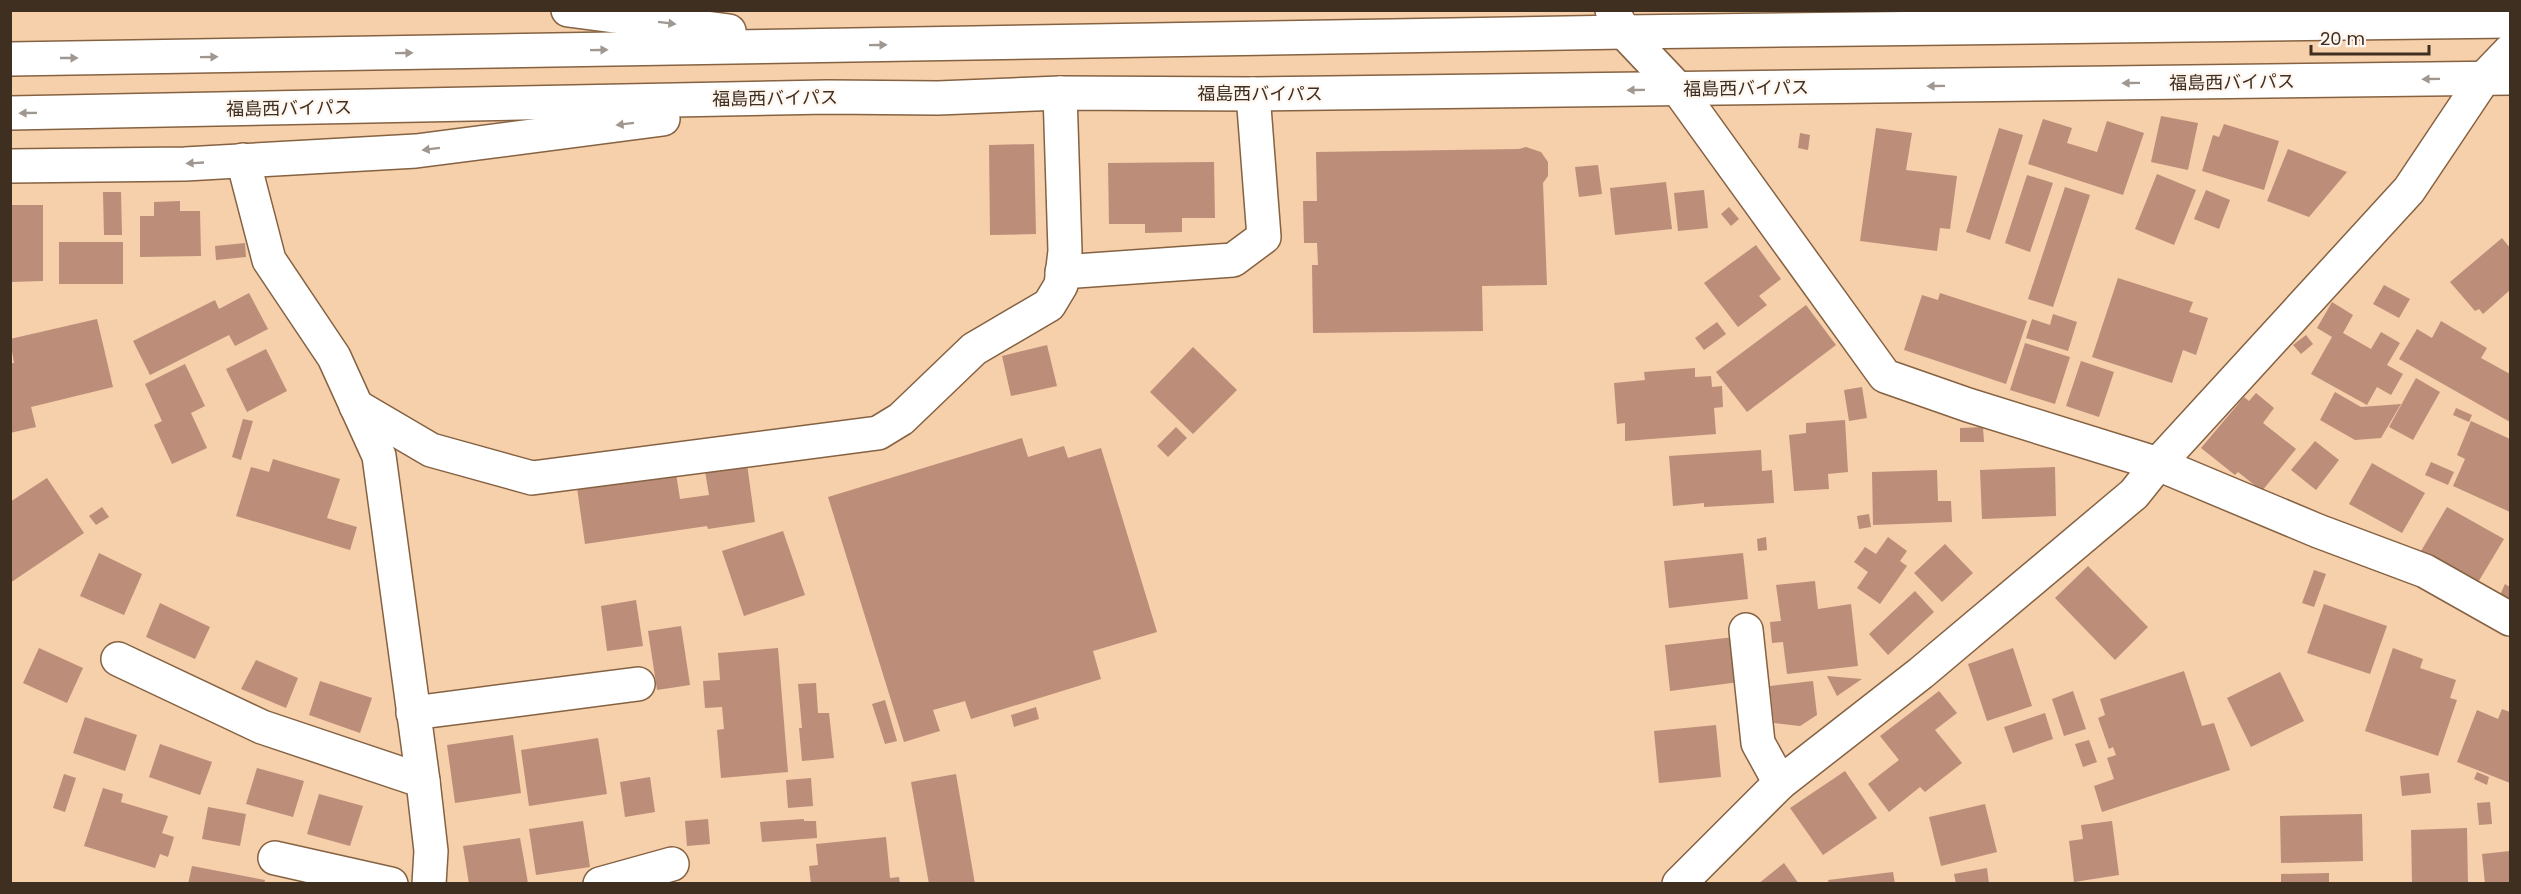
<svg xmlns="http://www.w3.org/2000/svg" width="2521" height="894" font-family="Poppins,'Noto Sans JP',sans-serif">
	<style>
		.building { fill: #bc8d79 }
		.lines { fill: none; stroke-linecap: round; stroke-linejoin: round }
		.street-casing { stroke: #856242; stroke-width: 36 }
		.secondary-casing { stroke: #856242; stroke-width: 36 }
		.highway-casing { stroke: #856242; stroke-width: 36 }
		.street { stroke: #fff; stroke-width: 33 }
		.secondary { stroke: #fff; stroke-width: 33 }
		.highway { stroke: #fff; stroke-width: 33 }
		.oneway { fill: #9f9790 }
		.labels { text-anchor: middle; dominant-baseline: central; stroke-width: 4.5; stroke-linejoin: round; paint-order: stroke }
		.street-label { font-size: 18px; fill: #3f2f21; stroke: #fef6ef }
	</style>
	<rect width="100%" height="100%" fill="#f6cfab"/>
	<g class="building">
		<polygon points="2161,116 2198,123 2188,170 2151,162"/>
		<polygon points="2043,119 2072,128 2067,143 2097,152 2107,121 2144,133 2123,195 2028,164"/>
		<polygon points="2224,124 2279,141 2264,190 2202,171 2213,135 2219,137"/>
		<polygon points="1876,128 1912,133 1906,170 1957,176 1950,229 1940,228 1937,251 1860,241"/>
		<polygon points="1999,128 2023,135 1990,240 1966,232"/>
		<polygon points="1800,133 1810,135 1808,150 1798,148"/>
		<polygon points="1034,144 1036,234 990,235 989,145"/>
		<polygon points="1526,147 1541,152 1548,162 1548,176 1543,183 1547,285 1482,286 1483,331 1313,333 1312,265 1318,265 1317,243 1304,243 1303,201 1317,201 1316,152 1519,149"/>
		<polygon points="2288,149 2347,172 2309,217 2267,201"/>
		<polygon points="1214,162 1215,218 1182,218 1182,232 1145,233 1145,224 1109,224 1108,163"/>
		<polygon points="1598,165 1602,194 1579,197 1575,167"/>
		<polygon points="2157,174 2196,190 2174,245 2135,229"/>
		<polygon points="2027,175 2053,183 2030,252 2005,243"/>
		<polygon points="1666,182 1672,229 1615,235 1610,188"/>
		<polygon points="2065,187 2090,195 2053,307 2028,299"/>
		<polygon points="1704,190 1708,228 1678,231 1674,193"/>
		<polygon points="2206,190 2230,200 2219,229 2194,219"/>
		<polygon points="103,192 121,192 122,235 104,235"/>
		<polygon points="180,201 180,211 200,211 201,256 140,257 140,216 154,216 154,202"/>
		<polygon points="10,205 43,205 43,281 10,282"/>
		<polygon points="1729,207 1739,219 1731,226 1721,214"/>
		<polygon points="2502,238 2510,248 2510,290 2483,314 2479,309 2475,311 2450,282"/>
		<rect x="59" y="242" width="64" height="42"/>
		<polygon points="245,243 246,257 216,260 215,246"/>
		<polygon points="1756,245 1781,279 1759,296 1767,305 1738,327 1704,283"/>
		<polygon points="2118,278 2193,302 2189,312 2208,318 2196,355 2183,350 2172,383 2092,357"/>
		<polygon points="2384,285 2410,299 2399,318 2373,304"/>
		<polygon points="249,293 268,329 235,346 229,335 150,375 133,341 215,300 219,309"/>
		<polygon points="1940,293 2027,321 2006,384 1904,350 1922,295 1938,300"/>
		<polygon points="2332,302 2353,315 2343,333 2371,349 2381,332 2400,343 2387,365 2403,374 2391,395 2377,387 2367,405 2311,374 2332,337 2317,328"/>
		<polygon points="1806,305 1836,345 1747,412 1716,372"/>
		<polygon points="2053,314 2077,322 2068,351 2026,338 2032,319 2050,325"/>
		<polygon points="97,319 113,387 31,407 36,427 10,433 10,363 14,363 10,339"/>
		<polygon points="2441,321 2487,348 2481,358 2510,374 2510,422 2399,359 2417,329 2432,338"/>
		<polygon points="1717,322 1726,334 1704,350 1695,338"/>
		<polygon points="2306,335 2313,344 2301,354 2293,345"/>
		<polygon points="2025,343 2070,357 2055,404 2010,390"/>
		<polygon points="1047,345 1057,386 1011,396 1002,356"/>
		<polygon points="1193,347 1237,390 1193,434 1150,392"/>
		<polygon points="266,349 287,391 247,412 226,369"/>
		<polygon points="2081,361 2114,372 2099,417 2066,406"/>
		<polygon points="185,364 205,406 191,413 207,448 172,464 154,425 162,421 145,384"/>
		<polygon points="1695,368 1695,377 1711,376 1712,387 1722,386 1723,407 1714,408 1716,434 1625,441 1625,423 1617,424 1614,383 1645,380 1644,372"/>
		<polygon points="2416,378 2440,392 2413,440 2389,427"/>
		<polygon points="1862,387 1867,418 1849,421 1844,390"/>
		<polygon points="2335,392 2361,407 2401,404 2381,438 2355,440 2320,420"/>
		<polygon points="2256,393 2274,408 2263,423 2296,449 2262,491 2238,472 2235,475 2201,448 2244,397 2249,401"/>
		<polygon points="2456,408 2472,415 2469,422 2453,415"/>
		<polygon points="243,419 253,421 241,460 232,457"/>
		<polygon points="1845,420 1848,472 1828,474 1829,489 1794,491 1789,435 1806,433 1806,423"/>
		<polygon points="2471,421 2510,439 2510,512 2453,486 2465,459 2457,455"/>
		<polygon points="1176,427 1187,438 1168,457 1157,446"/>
		<polygon points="1983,427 1984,442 1960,442 1960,428"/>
		<polygon points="1022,438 1028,457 1064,446 1068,458 1101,448 1157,632 1093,651 1101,679 971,719 965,701 933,710 940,731 904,742 828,497"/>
		<polygon points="2315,441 2339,460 2316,490 2291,470"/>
		<polygon points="1761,450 1762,471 1772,470 1774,503 1704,507 1704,503 1673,506 1669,456"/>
		<polygon points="273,459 340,479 327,518 357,527 350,550 236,516 251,467 269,472"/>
		<polygon points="2431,462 2454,472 2448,485 2425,475"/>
		<polygon points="2372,463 2425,493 2402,533 2349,504"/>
		<polygon points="747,464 755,522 708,529 707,526 585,544 576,481 675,467 680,499 709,495 705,471"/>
		<polygon points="2055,467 2056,516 1982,519 1980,470"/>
		<polygon points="1937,470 1938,501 1951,501 1952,522 1873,525 1872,472"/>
		<polygon points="47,478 84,533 10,583 10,502"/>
		<polygon points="102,507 109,517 96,525 89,516"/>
		<polygon points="2447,507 2504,539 2477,584 2421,551"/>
		<polygon points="1869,514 1871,527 1859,529 1857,516"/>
		<polygon points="783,531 805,595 744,616 722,551"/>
		<polygon points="1766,537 1767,550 1758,551 1757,539"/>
		<polygon points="1888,537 1907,551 1900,561 1907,566 1880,604 1857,588 1868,572 1854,562 1865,547 1876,554"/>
		<polygon points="1945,544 1973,573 1942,602 1914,573"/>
		<polygon points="99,553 142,574 124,615 80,596"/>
		<polygon points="1743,553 1748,599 1669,608 1664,561"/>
		<polygon points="2088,566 2148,627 2115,660 2055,598"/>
		<polygon points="2314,570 2326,574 2314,607 2302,603"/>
		<polygon points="1815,581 1818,609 1851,604 1858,666 1787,674 1783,642 1772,643 1770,622 1781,621 1776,585"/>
		<polygon points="2505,584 2510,587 2510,600 2500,595"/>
		<polygon points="1915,591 1934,612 1888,655 1869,634"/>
		<polygon points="636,600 643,646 607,651 601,606"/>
		<polygon points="160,603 210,627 195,659 146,637"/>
		<polygon points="2324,604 2387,626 2370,674 2307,653"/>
		<polygon points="681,626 690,685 657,690 648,631"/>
		<polygon points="1734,637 1739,682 1670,691 1665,645"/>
		<polygon points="39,648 83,668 67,703 23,683"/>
		<polygon points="778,648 788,772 721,778 717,730 724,729 722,707 705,708 703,681 720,680 718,653"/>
		<polygon points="2013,648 2032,706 1987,721 1968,664"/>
		<polygon points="2393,648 2423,659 2420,668 2456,680 2450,698 2457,700 2438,756 2365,731"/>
		<polygon points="256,660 298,678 286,708 241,689"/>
		<polygon points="2184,671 2202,726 2214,723 2230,770 2102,812 2094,786 2114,779 2107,758 2116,755 2113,747 2109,749 2098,718 2105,715 2100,699"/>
		<polygon points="2280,672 2304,721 2251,747 2227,698"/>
		<polygon points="1827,676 1862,679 1837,696"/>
		<polygon points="320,681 372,698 360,733 309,715"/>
		<polygon points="1813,681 1817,715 1800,726 1774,723 1770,686"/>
		<polygon points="816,683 818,713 829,713 834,758 802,761 799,728 802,728 798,684"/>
		<polygon points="1939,691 1957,713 1935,730 1962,763 1925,792 1920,787 1889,812 1868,784 1899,760 1880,736"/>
		<polygon points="2073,691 2086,729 2064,736 2052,699"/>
		<polygon points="885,700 897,741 885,744 872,704"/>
		<polygon points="1036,707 1039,719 1014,727 1011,715"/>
		<polygon points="2502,709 2510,712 2510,783 2457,762 2477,710 2498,719"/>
		<polygon points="2045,713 2053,739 2013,753 2004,727"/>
		<polygon points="85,717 137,735 125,771 73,753"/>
		<polygon points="1716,725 1721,777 1659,783 1654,731"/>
		<polygon points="513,735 521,793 455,803 447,745"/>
		<polygon points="598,738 607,794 529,806 521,750"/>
		<polygon points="2089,740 2097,762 2083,767 2075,744"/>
		<polygon points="160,744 212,762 200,795 149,777"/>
		<polygon points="257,768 304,781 293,817 246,804"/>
		<polygon points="1845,771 1877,818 1823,855 1790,808"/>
		<polygon points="2477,772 2489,777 2487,785 2474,779"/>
		<polygon points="2429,773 2431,793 2402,796 2400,776"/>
		<polygon points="64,774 76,778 65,812 53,808"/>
		<polygon points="956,774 975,884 929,884 911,782"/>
		<polygon points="650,777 655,812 625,817 620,782"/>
		<polygon points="811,778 813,806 788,808 786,780"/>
		<polygon points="103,788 123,794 121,802 168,816 162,833 174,837 168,857 160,854 155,868 84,846"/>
		<polygon points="319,794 363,806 350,846 307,834"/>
		<polygon points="2490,802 2492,824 2479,825 2477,803"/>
		<polygon points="1985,804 1997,852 1941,866 1929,817"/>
		<polygon points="208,807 246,814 240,846 202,839"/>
		<polygon points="2362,814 2363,861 2281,863 2280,816"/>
		<polygon points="708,819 710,844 687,846 685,821"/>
		<polygon points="804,819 804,821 816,821 817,838 762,842 760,822"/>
		<polygon points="583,821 590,867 536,875 529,829"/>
		<polygon points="2112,821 2119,875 2074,882 2069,841 2083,839 2081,825"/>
		<polygon points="2467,828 2468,884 2412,884 2411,830"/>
		<polygon points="886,837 890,878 899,877 900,884 811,884 809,866 818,865 816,844"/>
		<polygon points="520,838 528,883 469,884 463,846"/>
		<polygon points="2510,851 2510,884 2485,884 2482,854"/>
		<polygon points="1784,863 1799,884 1758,884"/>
		<polygon points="192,866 265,880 264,884 188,884"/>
		<polygon points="1987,868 1989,884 1956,884 1954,874"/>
		<polygon points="1893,872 1895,884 1829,884 1828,880"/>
		<polygon points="2329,873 2329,884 2281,884 2281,874"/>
	</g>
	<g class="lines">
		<defs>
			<g id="street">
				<polyline points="1612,10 1624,32 1678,89 1885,376 1968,405 2158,464 2318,531 2425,571 2510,619"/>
				<polyline points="243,160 269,260 334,357 379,456 423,781 431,851 429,884"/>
				<polyline points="1062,272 1233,260 1264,237 1253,94"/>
				<polyline points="356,406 431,450 532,478 878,433 901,419 974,349 1049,305 1061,285 1065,251 1060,93"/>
				<polyline points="1746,630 1758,743 1780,783"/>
				<polyline points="118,659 262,727 423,781"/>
				<polyline points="413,713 638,684"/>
				<polyline points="275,858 391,884"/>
				<polyline points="600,884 672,864"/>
			</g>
			<polyline id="secondary" points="1679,884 1780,783 1921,673 2134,494 2158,464 2409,190 2484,78 2510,51"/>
			<g id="highway">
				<polyline points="568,10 729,31"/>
				<polyline points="10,59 1624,32 2510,21"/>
				<polyline points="10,113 828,97 938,98 1060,93 1253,94 2510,78"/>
				<polyline points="10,166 185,164 416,151 663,119"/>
			</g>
		</defs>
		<use href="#street" class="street-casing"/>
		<use href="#secondary" class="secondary-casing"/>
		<use href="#highway" class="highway-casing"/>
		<use href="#street" class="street"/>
		<use href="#secondary" class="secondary"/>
		<use href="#highway" class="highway"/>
	</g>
	<defs><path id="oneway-solid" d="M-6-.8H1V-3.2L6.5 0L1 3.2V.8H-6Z" transform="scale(1.5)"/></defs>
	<g class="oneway">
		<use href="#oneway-solid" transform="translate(667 23) rotate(7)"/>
		<use href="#oneway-solid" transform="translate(878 45) rotate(-1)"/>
		<use href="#oneway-solid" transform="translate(599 50) rotate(-1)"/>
		<use href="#oneway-solid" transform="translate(404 53) rotate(-1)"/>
		<use href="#oneway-solid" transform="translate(209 57) rotate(-1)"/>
		<use href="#oneway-solid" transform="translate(69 58)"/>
		<use href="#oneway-solid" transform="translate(2431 79) rotate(179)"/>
		<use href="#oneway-solid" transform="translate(2131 83) rotate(179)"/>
		<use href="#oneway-solid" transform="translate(1936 86) rotate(179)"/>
		<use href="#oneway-solid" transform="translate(1636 90) rotate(179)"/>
		<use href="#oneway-solid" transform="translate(28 113) rotate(179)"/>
		<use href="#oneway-solid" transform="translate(625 124) rotate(173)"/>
		<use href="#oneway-solid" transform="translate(431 149) rotate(173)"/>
		<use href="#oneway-solid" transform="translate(195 163) rotate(177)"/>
	</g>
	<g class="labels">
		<g class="street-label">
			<text transform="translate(2232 82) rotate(-1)">福島西バイパス</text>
			<text transform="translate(1746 88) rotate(-1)">福島西バイパス</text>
			<text x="1260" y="93">福島西バイパス</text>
			<text transform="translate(775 98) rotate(-1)">福島西バイパス</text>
			<text transform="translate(289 108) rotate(-1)">福島西バイパス</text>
		</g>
	</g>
	<rect width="2521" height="894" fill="none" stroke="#3f2f21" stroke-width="24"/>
	<path d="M2311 45v9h118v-9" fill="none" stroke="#3f2f21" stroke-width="3"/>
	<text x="2320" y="45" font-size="18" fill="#3f2f21" stroke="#fef6ef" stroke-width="4.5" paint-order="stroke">20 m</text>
</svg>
